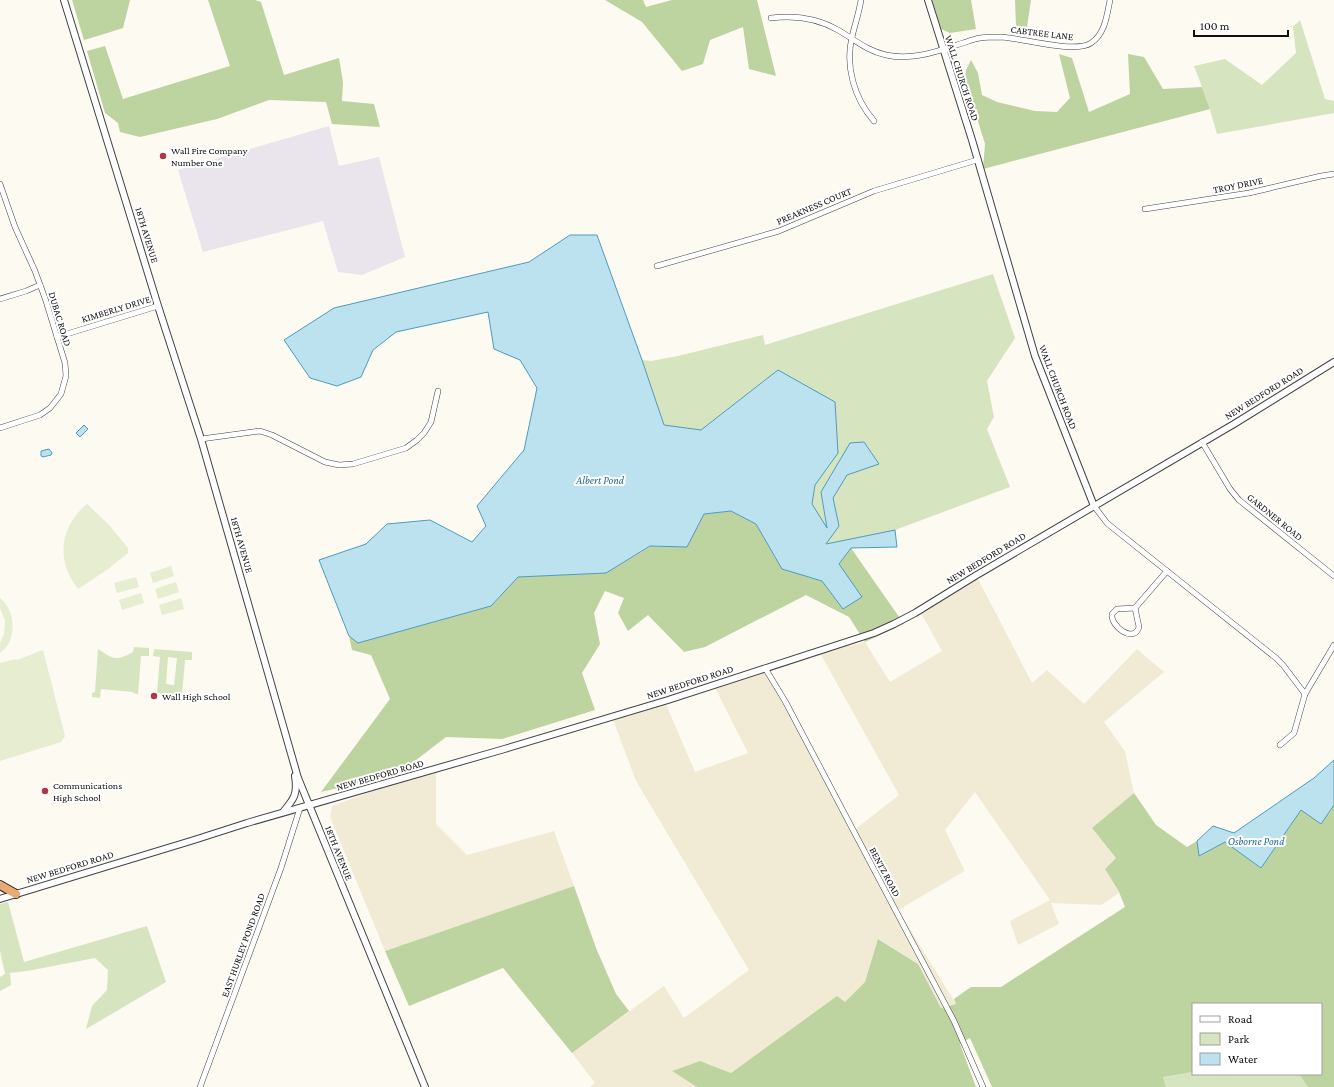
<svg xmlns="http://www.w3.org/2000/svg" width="1334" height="1087" font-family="'Crimson Pro',serif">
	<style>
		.industrial { fill: #eae4ec }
		.farmland { fill: #f1ebd5 }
		.green { fill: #d6e4bf; fill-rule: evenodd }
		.forest { fill: #bdd3a0 }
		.pitch { fill: #e6edd0 }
		.water { fill: #bde2ef; stroke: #4c9cbd }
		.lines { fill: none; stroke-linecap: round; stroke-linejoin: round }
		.minor-casing { stroke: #424242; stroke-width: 6 }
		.tertiary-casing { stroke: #424242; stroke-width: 8 }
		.trunk-casing { stroke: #202020; stroke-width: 10 }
		.minor { stroke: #fff; stroke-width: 5 }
		.tertiary { stroke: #fff; stroke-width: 6 }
		.trunk { stroke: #e6aa72; stroke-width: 8 }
		.poi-dot { fill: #ae374a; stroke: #fff; stroke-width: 1.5 }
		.labels { text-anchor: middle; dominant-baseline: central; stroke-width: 4; stroke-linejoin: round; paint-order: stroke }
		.street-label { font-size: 10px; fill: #0f0f0f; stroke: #fff }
		.poi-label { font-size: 10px; fill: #0f0f0f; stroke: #fff; text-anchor: start }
		.water-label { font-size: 11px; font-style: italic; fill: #276f92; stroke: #fff }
	</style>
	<rect width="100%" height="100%" fill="#fdfaf2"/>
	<polygon class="industrial" points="329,126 339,166 379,157 405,257 362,275 338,272 323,221 203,252 178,170"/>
	<g class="farmland">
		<polygon points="977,577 1032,683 1047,670 1084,704 1137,649 1164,672 1104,722 1125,751 1134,793 1092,828 1116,858 1105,869 1119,893 1101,905 1051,903 1059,924 1018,945 1010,921 1050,900 975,792 945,830 965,871 898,910 956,1004 941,1008 918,964 879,939 865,982 845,1002 837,997 731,1073 700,1061 672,1071 697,1087 590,1087 595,1083 572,1053 664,986 684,1018 749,970 636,781 612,717 665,702 695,772 748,753 714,686 764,670 853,831 899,795 820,653 865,642 890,682 942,651 921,613"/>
		<polygon points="436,768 436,824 467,855 554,831 574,886 385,951 330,817 332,806"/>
	</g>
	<g class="green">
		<polygon points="1300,20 1325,99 1334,101 1334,113 1217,134 1207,100 1194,66 1225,59 1262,85 1296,53 1293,27"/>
		<polygon points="993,274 1015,338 987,381 994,417 987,429 1010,487 895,530 826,544 839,526 832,498 847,475 879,464 864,442 821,492 827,530 812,504 815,485 838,453 778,370 701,430 663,425 642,360 651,361 678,356 763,335 765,345"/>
		<path d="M134,647L149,648V656H141L138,694L133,693V692L101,689L100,698L92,697V693L95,692L98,649C114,660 116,661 133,652Z"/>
		<path d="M154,649L192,652V660H185L182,695L157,693L160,657L153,656ZM168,657L177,658L174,685L166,684Z"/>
		<polygon points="8,902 24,962 147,926 166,982 86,1029 92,1006 107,990 108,970 95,958 27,971 10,973 11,985 0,991 0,977 5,974 0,951 0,904"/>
		<polygon points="1193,1072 1193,1074 1299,1074 1308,1087 1166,1087 1163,1077"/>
	</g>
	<g class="forest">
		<polygon points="72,0 130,0 123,28 101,35 84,40"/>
		<polygon points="208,0 255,0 261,2 284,75 339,58 343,82 342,101 374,104 380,127 332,124 326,102 269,100 217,119 140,137 120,132 118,123 105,113 87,51 105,46 123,99 230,66"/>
		<polygon points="605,0 643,0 646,7 672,0 757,0 776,76 749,69 743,27 710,40 703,64 682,71 642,22"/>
		<polygon points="932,0 971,0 976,29 950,33 941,29"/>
		<polygon points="1015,0 1031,0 1027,27 1016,26"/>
		<polygon points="1059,54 1072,58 1089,112 1130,94 1128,54 1144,57 1163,89 1202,87 1210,109 983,169 985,144 965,79 966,70 971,60 978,73 982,95 997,102 1035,111 1057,112 1070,98"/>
		<polygon points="731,511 756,524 782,569 822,581 843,609 839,564 851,548 904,624 865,642 849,617 806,595 705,647 684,652 648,615 628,631 618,613 624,598 605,591 594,613 600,644 582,673 595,710 502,739 446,737 398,774 321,792 390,699 371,655 352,650 349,636 358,643 491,606 518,577 606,573 651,546 687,547 704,514"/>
		<polygon points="1134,793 1156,825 1187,847 1197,841 1199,856 1225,842 1261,868 1301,810 1321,824 1334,805 1334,1087 1308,1087 1299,1074 1321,1074 1321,1004 1193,1004 1193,1072 1163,1077 1166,1087 992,1087 970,1038 960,1044 976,1087 697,1087 672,1071 700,1061 731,1073 837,996 845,1002 865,982 878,939 918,964 941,1008 956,1004 954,999 971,987 1001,987 1125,907 1119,892 1105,869 1116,858 1092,828"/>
		<polygon points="574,886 596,948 616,994 629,1011 572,1053 503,968 409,1006 385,951"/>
	</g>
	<g class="pitch">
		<path d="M87,504L110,526L128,548V553L108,569L78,589C56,561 59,527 87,504Z"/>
		<polygon points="171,566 174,576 153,583 150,573"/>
		<polygon points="136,577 139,587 117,593 114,583"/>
		<polygon points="176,582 179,592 158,599 155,589"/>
		<polygon points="141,593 144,603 122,610 119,600"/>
		<path d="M0,598C13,608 16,629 9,643C7,647 3,650 0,653V643L4,634L5,621L0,608Z"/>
		<polygon points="181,598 184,609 162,615 159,605"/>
		<polygon points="43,650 65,736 61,742 0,761 0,663 16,659 17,660"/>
	</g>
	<g class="water">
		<polygon points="570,235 597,235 642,360 664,425 701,430 778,370 835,402 838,453 815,485 812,504 827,528 821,492 850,443 864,442 879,464 847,475 833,498 839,526 826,544 895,530 897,547 851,548 839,564 862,597 843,609 822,581 782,569 756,524 731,511 704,514 687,547 650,546 606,573 518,577 491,606 358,643 349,636 319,560 366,544 387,524 430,520 472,542 486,526 477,506 524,450 537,388 520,360 494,349 488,312 396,332 373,350 361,377 337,386 310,378 284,340 334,308 529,262"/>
		<polygon points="84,425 88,429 80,437 76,433"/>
		<polygon points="49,449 52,453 51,455 43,457 41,456 41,451"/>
		<polygon points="1334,760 1334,805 1321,824 1301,810 1261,868 1225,842 1199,856 1197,841 1213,826 1234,833 1314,778"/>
	</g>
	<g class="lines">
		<defs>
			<g id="minor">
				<path d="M861,0C859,13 855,24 852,37C845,66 854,98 874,121"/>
				<path d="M771,18C795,15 817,18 838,30C854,39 867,51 886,55C913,61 938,51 963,43C969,41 974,39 980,38C987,37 995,37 1001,37C1022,38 1075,54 1091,43C1105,34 1107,15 1110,0"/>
				<polyline points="0,184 15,227 35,271 46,301 65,363 66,376 61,394 50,408 40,415 0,428"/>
				<polyline points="1145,209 1249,193 1321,176 1334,174"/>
				<polyline points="657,266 779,231 874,191 977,160"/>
				<polyline points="0,299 26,291 40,285"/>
				<polyline points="57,337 158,306"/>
				<polyline points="201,439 260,431 272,435 325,462 339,465 353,464 406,448 417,440 424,433 431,422 438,391"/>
				<polyline points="1202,442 1230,489 1239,500 1334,576"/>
				<polyline points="1094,506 1107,523 1113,528 1276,658 1283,665 1305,694"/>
				<path d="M1135,608L1139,627C1134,644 1110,626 1112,614L1117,609Z"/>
				<polyline points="1135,608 1167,571"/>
				<polyline points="765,668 785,701 954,1021 983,1087"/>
				<polyline points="1280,745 1294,733 1305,694 1334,645"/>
				<polyline points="200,1087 281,868 300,808"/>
			</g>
			<g id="tertiary">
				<polyline points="64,0 158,306 201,439 298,778 425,1087"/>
				<polyline points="928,0 972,140 1035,356 1094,506"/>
				<path d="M283,812C294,799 298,794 295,776"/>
				<polyline points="0,899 194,840 247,823 501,750 668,700 874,633 894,624 915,613 975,576 1234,424 1334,362"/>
			</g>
			<polyline id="trunk" points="0,885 16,894"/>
		</defs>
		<use href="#minor" class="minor-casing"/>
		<use href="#tertiary" class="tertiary-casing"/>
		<use href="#trunk" class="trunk-casing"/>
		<use href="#minor" class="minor"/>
		<use href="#tertiary" class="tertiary"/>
		<use href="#trunk" class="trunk"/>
	</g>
	<g class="poi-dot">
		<circle cx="163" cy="156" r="4"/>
		<circle cx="154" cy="696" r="4"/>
		<circle cx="45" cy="791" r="4"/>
	</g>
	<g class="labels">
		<g class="street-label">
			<text transform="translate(1042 33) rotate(7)">CABTREE LANE</text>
			<text transform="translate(962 78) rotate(72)">WALL CHURCH ROAD</text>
			<text transform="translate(1238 185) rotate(-11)">TROY DRIVE</text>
			<text transform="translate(814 206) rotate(-23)">PREAKNESS COURT</text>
			<text transform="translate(147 235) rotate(73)">18TH AVENUE</text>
			<text transform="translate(116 309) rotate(-17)">KIMBERLY DRIVE</text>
			<text transform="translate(60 319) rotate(73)">DUBAC ROAD</text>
			<text transform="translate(1058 387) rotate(69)">WALL CHURCH ROAD</text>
			<text transform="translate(1264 393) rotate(-32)">NEW BEDFORD ROAD</text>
			<text transform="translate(1275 517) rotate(39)">GARDNER ROAD</text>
			<text transform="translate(242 545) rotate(74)">18TH AVENUE</text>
			<text transform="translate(986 558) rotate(-31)">NEW BEDFORD ROAD</text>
			<text transform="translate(690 682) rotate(-18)">NEW BEDFORD ROAD</text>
			<text transform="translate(380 775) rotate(-16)">NEW BEDFORD ROAD</text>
			<text transform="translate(339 853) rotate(68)">18TH AVENUE</text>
			<text transform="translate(70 867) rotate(-17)">NEW BEDFORD ROAD</text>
			<text transform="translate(885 872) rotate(62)">BENTZ ROAD</text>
			<text transform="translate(243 945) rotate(-70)">EAST HURLEY POND ROAD</text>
		</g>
		<g class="poi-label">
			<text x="171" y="150">Wall Fire Company<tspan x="171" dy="12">Number One</tspan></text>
			<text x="162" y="696">Wall High School</text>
			<text x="53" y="785">Communications<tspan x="53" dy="12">High School</tspan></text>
		</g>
		<g class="water-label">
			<text x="600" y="480">Albert Pond</text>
			<text x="1256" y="841">Osborne Pond</text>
		</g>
	</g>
	<rect x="1192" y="1003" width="130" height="72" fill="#ffffff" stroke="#9f9f9f"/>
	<rect x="1200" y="1016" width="20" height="6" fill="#ffffff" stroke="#9f9f9f"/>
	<text x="1228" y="1023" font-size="12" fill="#0f0f0f">Road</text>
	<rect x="1200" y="1033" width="20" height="12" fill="#d6e4bf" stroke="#9f9f9f"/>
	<text x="1228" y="1043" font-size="12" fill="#0f0f0f">Park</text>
	<rect x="1200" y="1053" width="20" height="12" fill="#bde2ef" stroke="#9f9f9f"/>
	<text x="1228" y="1063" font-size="12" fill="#0f0f0f">Water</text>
	<path d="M1194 30v6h94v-6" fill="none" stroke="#0f0f0f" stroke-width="2"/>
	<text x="1200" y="30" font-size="12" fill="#0f0f0f" stroke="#ffffff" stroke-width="3" paint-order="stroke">100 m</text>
</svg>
